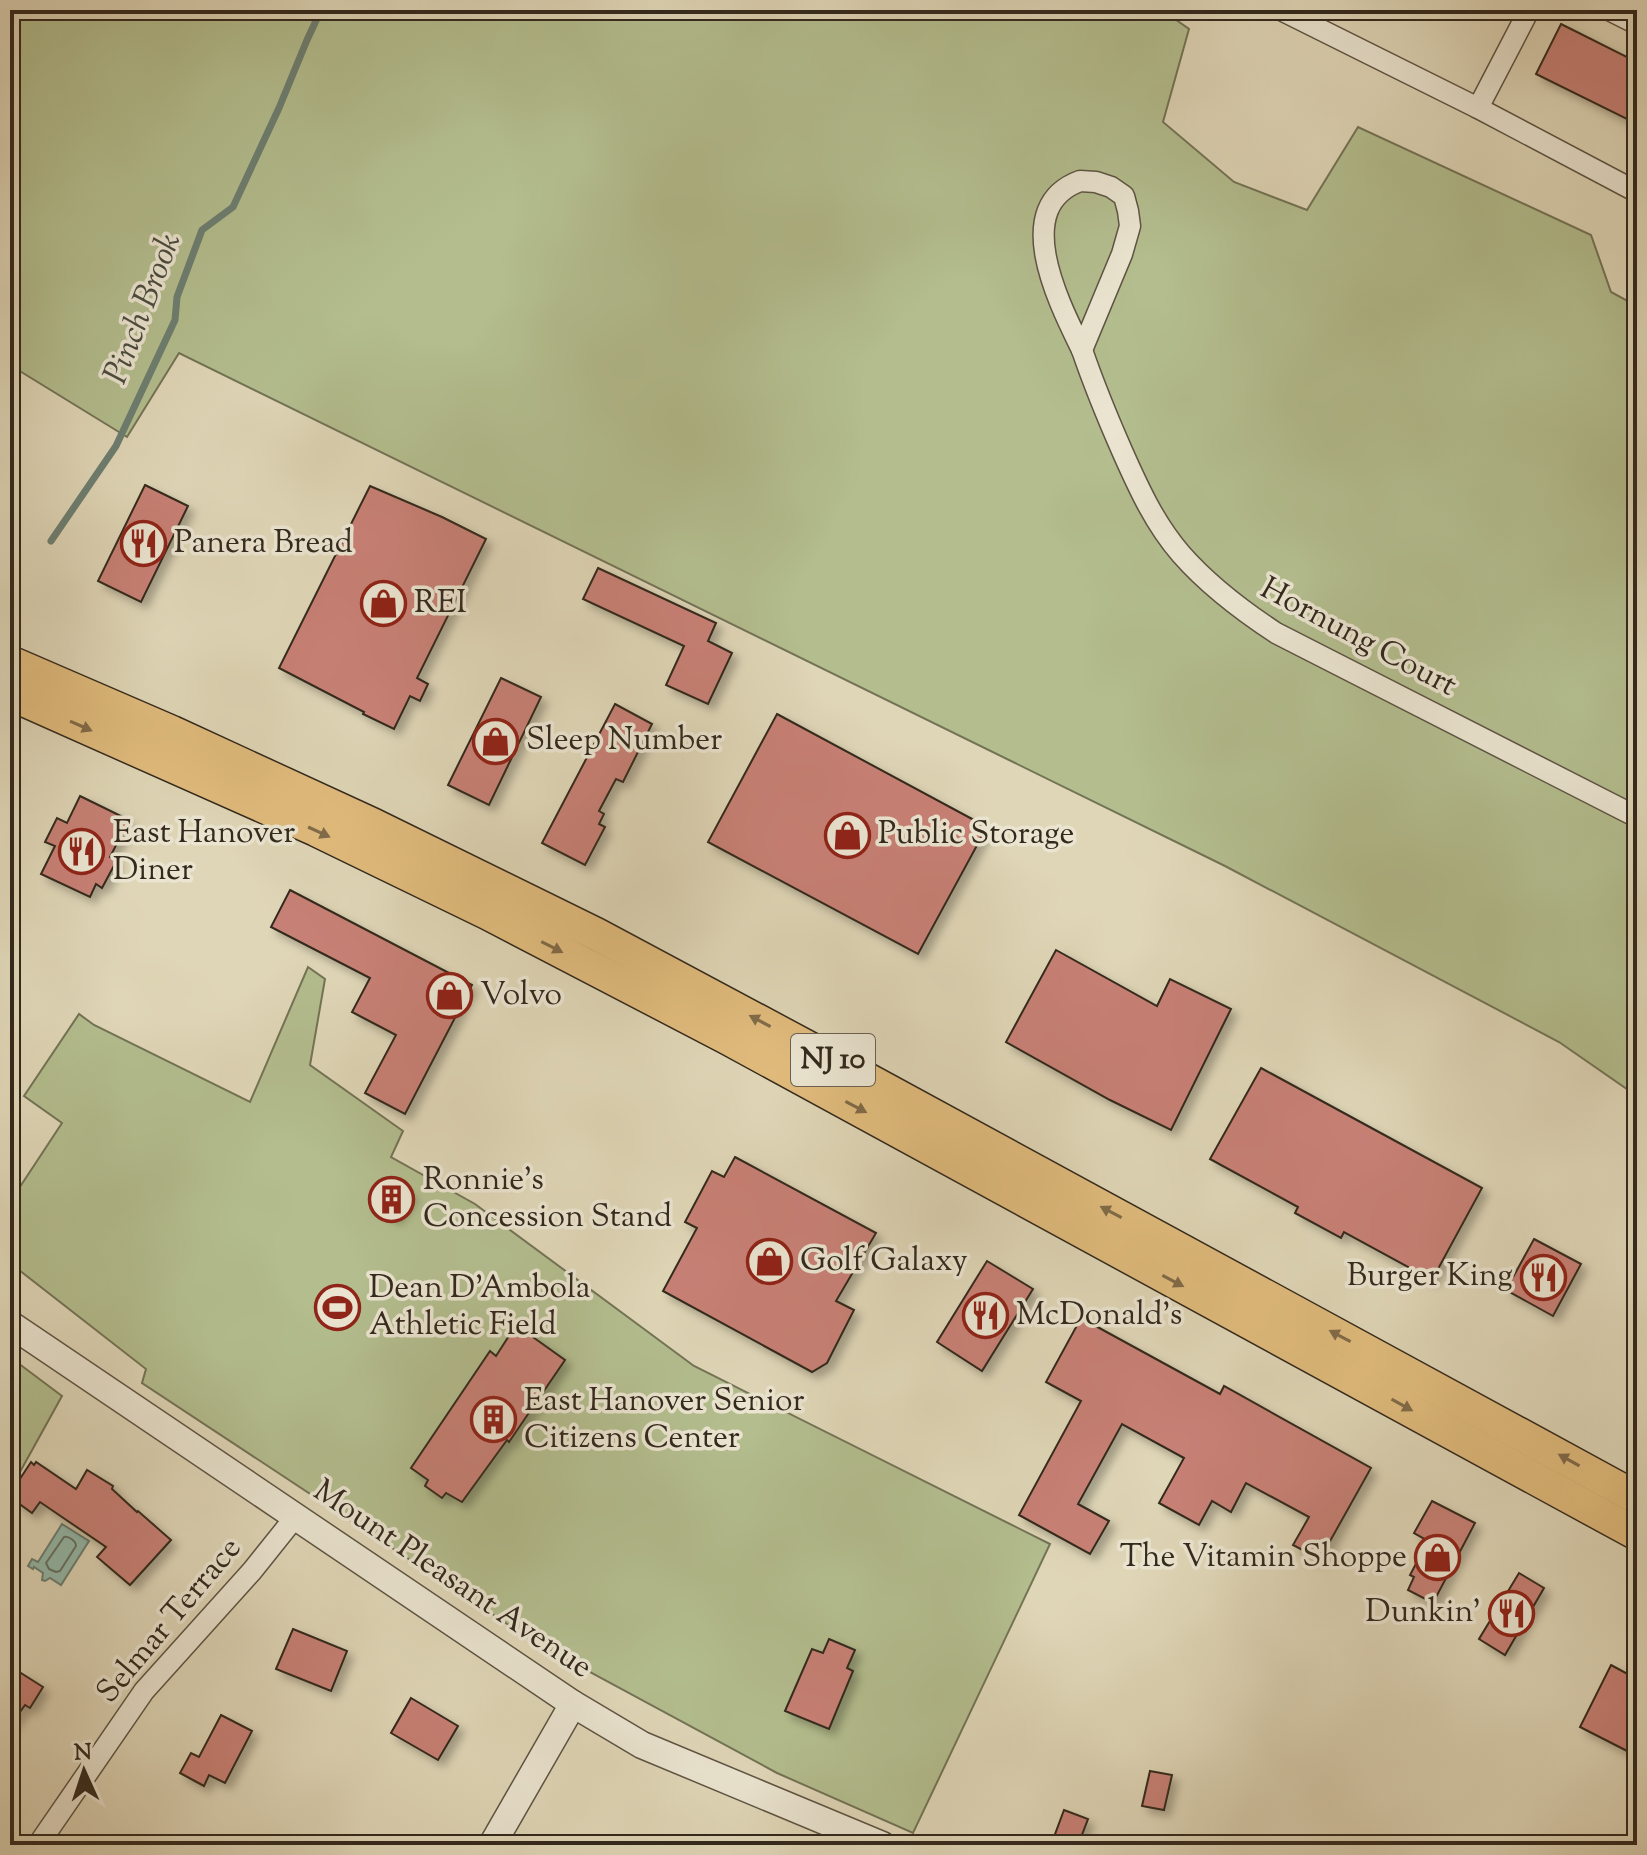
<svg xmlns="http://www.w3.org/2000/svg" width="1647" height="1855" font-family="'Sorts Mill Goudy',serif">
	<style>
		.green { fill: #b3bd8e; stroke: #737356; stroke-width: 2 }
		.water { fill: #94b9aa; stroke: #6d7f72; stroke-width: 2 }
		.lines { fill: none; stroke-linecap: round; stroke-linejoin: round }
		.shore { stroke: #647164; stroke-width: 2 }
		.stream { stroke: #6d7f72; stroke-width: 7 }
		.building { fill: #c78074; stroke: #33291d; stroke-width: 2; filter: url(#shadow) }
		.minor-casing { stroke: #5e5444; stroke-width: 23 }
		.tertiary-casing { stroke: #5e5444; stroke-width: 29 }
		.primary-casing { stroke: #33291d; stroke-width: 35 }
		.minor { stroke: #eae4d0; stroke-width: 20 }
		.tertiary { stroke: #eae4d0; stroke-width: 26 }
		.primary { stroke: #e0bb7c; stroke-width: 32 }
		.oneway { fill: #816b48 }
		.labels { text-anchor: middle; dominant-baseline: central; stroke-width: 7; stroke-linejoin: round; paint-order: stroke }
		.shield { fill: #eae4d0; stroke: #6a6153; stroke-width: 2 }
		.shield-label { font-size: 30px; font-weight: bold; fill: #33291d }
		.poi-label { font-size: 32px; fill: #33291d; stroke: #eae4d0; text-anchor: start }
		.street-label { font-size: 32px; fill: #33291d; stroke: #eae4d0 }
		.water-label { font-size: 34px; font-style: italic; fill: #4b4d40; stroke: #eae4d0 }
	</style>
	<defs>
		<filter id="shadow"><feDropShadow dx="6" dy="6" stdDeviation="4" flood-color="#0004"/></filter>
	</defs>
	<rect width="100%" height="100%" fill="#dfd6b7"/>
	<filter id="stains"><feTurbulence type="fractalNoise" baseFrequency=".0025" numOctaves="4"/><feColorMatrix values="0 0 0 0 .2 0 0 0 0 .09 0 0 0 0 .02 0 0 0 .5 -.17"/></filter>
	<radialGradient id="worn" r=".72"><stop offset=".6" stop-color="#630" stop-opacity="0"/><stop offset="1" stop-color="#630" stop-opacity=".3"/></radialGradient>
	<g class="green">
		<polygon points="10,10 1162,10 1189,29 1163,122 1234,182 1307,210 1358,127 1591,235 1611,292 1637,306 1637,1096 1559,1042 1225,866 179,353 127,437 10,365"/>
		<polygon points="308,967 325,979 310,1065 403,1131 391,1157 475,1204 694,1366 1050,1544 913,1833 777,1773 536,1643 142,1383 146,1369 10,1263 10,1202 62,1123 24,1096 79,1014 94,1025 250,1102"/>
		<polygon points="10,1357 62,1396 10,1490"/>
	</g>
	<polygon class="water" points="62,1524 89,1541 61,1585 50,1578 45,1581 42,1580 43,1573 34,1567 33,1569 28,1566 32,1559 38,1562"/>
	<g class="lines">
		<path class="shore" d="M64,1537C69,1536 76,1541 76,1546L60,1571L56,1572L49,1569L46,1563Z"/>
		<polyline class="stream" points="51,541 116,446 175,320 177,297 202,230 233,207 279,108 307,40 321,10"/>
	</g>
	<g class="building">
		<polygon points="1561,24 1637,62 1637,124 1536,74"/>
		<polygon points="145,485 188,506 141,602 98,581"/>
		<polygon points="370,486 442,517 486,539 417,678 428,684 420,701 410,696 394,729 363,714 364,712 279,668"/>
		<polygon points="598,568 716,623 708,641 732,653 708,704 666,685 684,646 583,599"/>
		<polygon points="501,678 541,697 489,805 448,785"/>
		<polygon points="615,704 652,724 623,782 616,779 599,811 604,814 599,824 605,827 585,865 542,843"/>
		<polygon points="777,714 987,827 918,954 708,842"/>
		<polygon points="80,796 129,820 110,857 117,860 102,888 96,884 90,897 41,874 55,846 45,842 57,818 67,823"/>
		<polygon points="290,890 472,985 405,1114 365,1093 396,1035 352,1012 370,978 271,927"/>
		<polygon points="1056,950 1157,1006 1170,979 1231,1009 1171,1130 1110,1100 1006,1042"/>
		<polygon points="1261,1068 1482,1188 1432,1280 1344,1232 1341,1238 1295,1213 1298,1207 1210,1159"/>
		<polygon points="735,1157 876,1233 836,1301 854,1310 827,1363 812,1372 663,1291 697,1228 685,1222 712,1171 724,1177"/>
		<polygon points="388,1180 411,1194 395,1218 372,1204"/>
		<polygon points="1534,1239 1581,1264 1553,1316 1506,1290"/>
		<polygon points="987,1261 1033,1289 982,1371 937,1342"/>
		<polygon points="1081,1318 1220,1394 1224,1386 1371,1468 1320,1559 1293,1545 1309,1517 1246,1483 1231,1512 1212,1501 1199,1525 1159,1503 1184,1458 1122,1424 1078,1504 1109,1521 1090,1554 1019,1515 1081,1401 1046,1382"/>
		<polygon points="516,1325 565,1360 509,1442 507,1440 462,1502 446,1493 442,1498 425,1486 428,1480 411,1468 490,1351 496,1356"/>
		<polygon points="31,1462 34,1465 36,1462 76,1489 87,1470 113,1486 112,1489 137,1512 138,1511 171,1540 130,1585 97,1557 106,1547 40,1502 32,1513 10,1497 10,1494"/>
		<polygon points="1432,1501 1475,1523 1433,1603 1408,1590 1414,1577 1410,1575 1428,1541 1414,1533"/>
		<polygon points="1519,1573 1544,1588 1505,1655 1479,1639"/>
		<polygon points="293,1629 347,1651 331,1691 276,1669"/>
		<polygon points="829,1639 855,1650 847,1668 853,1671 829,1729 785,1711 812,1649 823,1653"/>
		<polygon points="1611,1665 1637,1679 1637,1756 1580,1727"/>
		<polygon points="21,1673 43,1687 30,1708 25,1705 10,1726 10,1690"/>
		<polygon points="411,1698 458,1726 438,1760 391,1733"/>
		<polygon points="221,1715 252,1731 225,1783 209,1775 204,1786 180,1773 191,1753 199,1757"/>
		<polygon points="1150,1771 1172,1775 1164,1810 1142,1806"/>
		<polygon points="1064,1810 1088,1819 1078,1845 1051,1845"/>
	</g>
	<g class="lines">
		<defs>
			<g id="minor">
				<polyline points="1281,10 1478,108 1637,192"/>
				<polyline points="1609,10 1637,24"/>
				<polyline points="1478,108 1529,10"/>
				<path d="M1080,181L1096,182L1111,187L1124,196L1128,211L1130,226L1122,254L1082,350C1060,305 1009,207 1080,181Z"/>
				<path d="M1082,350C1094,385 1108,419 1123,453C1139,489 1155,524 1181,554C1209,586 1241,610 1276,633L1637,817"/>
				<polyline points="38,1845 144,1691 252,1571 296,1516"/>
			</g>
			<g id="tertiary">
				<polyline points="10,1324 573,1704 642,1745 882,1845"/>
				<polyline points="492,1845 573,1704"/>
			</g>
			<g id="primary">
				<polyline points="10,662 172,732 374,825 596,934 843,1066 1637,1498"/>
				<polyline points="10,694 316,830 487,913 727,1038 1637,1534"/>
			</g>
		</defs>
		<use href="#minor" class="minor-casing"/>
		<use href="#tertiary" class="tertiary-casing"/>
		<use href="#primary" class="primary-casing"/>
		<use href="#minor" class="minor"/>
		<use href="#tertiary" class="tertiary"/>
		<use href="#primary" class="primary"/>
	</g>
	<defs><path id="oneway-solid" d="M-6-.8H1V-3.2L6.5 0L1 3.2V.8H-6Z" transform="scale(2)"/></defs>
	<g class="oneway">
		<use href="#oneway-solid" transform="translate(81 726) rotate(24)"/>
		<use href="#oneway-solid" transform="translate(319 832) rotate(25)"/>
		<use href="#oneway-solid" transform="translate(552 947) rotate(27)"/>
		<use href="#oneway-solid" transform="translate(760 1021) rotate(-152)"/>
		<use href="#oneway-solid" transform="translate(856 1107) rotate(28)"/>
		<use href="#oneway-solid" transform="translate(1111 1212) rotate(-152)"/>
		<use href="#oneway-solid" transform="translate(1173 1281) rotate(28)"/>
		<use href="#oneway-solid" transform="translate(1340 1336) rotate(-152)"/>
		<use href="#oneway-solid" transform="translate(1402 1405) rotate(29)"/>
		<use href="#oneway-solid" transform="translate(1569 1460) rotate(-151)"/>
	</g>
	<defs>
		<symbol id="restaurant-ring" viewBox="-11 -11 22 22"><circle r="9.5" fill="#eae4d0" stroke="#8f2418" stroke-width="1.5"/><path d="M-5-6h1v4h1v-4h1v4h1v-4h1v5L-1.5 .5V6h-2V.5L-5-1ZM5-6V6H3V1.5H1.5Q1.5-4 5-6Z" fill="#8f2418"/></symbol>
		<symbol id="shop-ring" viewBox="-11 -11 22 22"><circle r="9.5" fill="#eae4d0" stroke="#8f2418" stroke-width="1.5"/><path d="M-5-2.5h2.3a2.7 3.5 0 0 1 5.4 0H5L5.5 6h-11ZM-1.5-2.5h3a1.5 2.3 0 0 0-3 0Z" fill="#8f2418"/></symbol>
		<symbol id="building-ring" viewBox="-11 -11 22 22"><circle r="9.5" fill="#eae4d0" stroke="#8f2418" stroke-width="1.5"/><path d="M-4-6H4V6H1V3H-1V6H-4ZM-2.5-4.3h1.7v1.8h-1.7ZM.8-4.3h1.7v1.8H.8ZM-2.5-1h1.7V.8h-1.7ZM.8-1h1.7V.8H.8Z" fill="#8f2418"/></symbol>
		<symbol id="stadium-ring" viewBox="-11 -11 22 22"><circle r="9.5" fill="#eae4d0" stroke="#8f2418" stroke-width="1.5"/><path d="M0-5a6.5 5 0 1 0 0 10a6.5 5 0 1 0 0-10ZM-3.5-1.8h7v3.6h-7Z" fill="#8f2418"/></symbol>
	</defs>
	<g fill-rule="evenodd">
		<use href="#restaurant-ring" x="118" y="518" width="51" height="51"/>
		<use href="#shop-ring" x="358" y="578" width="51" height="51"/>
		<use href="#shop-ring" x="470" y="716" width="51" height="51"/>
		<use href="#shop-ring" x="822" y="810" width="51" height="51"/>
		<use href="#restaurant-ring" x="56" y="826" width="51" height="51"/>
		<use href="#shop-ring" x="424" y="970" width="51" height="51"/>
		<use href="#building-ring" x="366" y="1174" width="51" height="51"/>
		<use href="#shop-ring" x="744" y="1236" width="51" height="51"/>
		<use href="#restaurant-ring" x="1518" y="1252" width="51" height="51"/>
		<use href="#stadium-ring" x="312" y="1282" width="51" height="51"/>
		<use href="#restaurant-ring" x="960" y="1290" width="51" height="51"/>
		<use href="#building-ring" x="468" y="1394" width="51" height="51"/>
		<use href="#shop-ring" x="1412" y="1532" width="51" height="51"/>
		<use href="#restaurant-ring" x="1486" y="1588" width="51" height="51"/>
	</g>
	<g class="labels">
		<rect class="shield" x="791" y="1034" width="84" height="52" rx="6"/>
		<g class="shield-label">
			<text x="833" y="1060">NJ 10</text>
		</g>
		<g class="poi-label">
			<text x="174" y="544">Panera Bread</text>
			<text x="414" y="604">REI</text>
			<text x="526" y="741">Sleep Number</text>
			<text x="113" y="834">East Hanover<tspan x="113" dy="37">Diner</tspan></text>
			<text x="878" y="835">Public Storage</text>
			<text x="480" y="996">Volvo</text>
			<text x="423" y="1181">Ronnie's<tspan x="423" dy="37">Concession Stand</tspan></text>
			<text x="800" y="1262">Golf Galaxy</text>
			<text x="1513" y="1277" text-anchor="end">Burger King</text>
			<text x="369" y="1289">Dean D'Ambola<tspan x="369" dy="37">Athletic Field</tspan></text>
			<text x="1016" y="1316">McDonald's</text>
			<text x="524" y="1402">East Hanover Senior<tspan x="524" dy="37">Citizens Center</tspan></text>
			<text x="1407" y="1558" text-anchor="end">The Vitamin Shoppe</text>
			<text x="1481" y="1613" text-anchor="end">Dunkin'</text>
		</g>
		<g class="street-label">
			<text transform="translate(1358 638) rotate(28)">Hornung Court</text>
			<text transform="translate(452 1580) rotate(34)">Mount Pleasant Avenue</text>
			<text transform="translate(170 1621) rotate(-50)">Selmar Terrace</text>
		</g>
		<g class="water-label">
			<text transform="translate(144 309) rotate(-69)">Pinch Brook</text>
		</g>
	</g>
	<rect width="1647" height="1855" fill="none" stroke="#dfd6b7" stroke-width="40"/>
	<rect x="12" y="12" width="1623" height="1831" fill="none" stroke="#33291d" stroke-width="4"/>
	<rect x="20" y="20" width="1607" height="1815" fill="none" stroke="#33291d" stroke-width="2"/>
	<g transform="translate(84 1771) rotate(357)" stroke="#eae4d0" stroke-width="6" paint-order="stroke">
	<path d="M0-6L14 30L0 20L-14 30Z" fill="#33291d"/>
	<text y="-12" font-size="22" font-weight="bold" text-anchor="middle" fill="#33291d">N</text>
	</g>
	<rect width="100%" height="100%" filter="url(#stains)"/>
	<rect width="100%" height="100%" fill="url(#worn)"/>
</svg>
